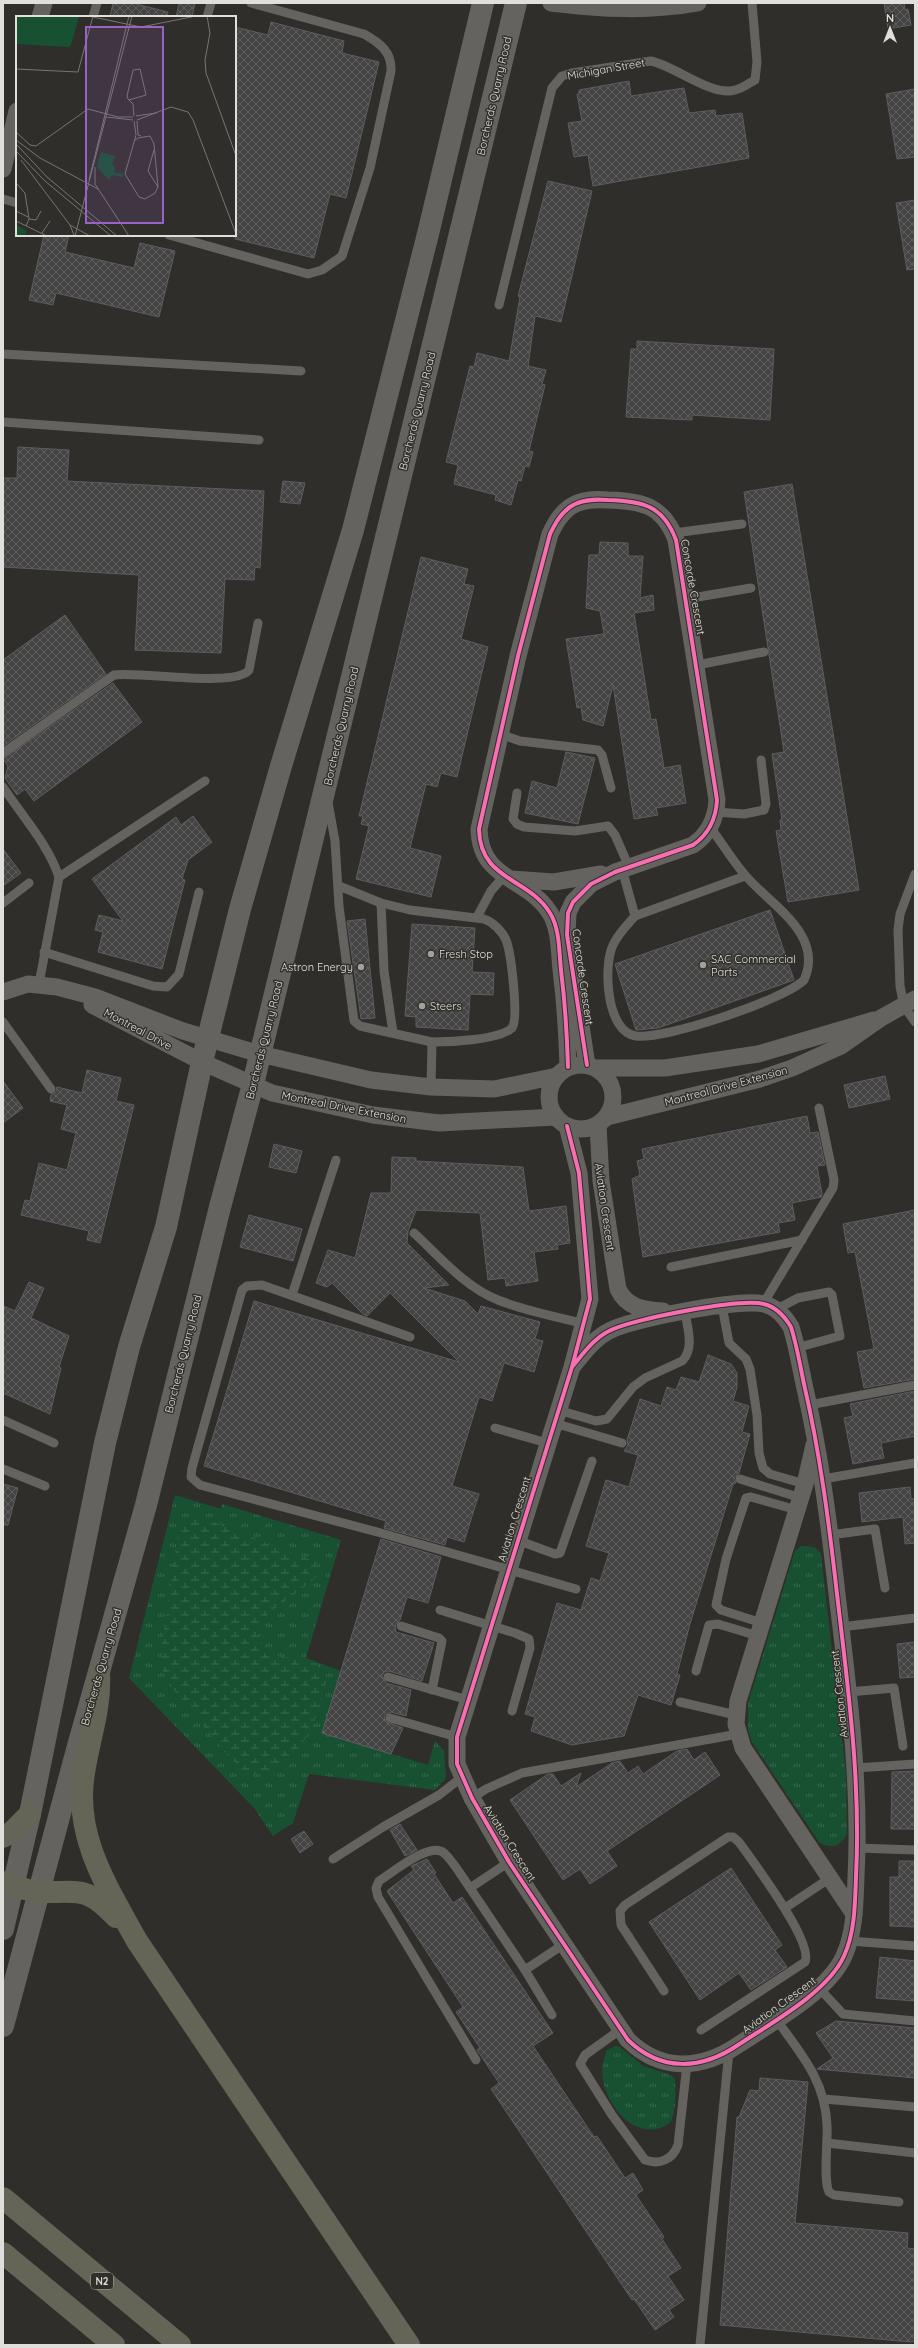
<svg xmlns="http://www.w3.org/2000/svg" width="918" height="2348" font-family="Quicksand,sans-serif">
	<style>
		.grass { fill: url(#grass-tufts) }
		.wetland { fill: url(#wetland-marsh) }
		.building { fill: url(#building-cross-hatch); stroke: #5e5d5e }
		.lines { fill: none; stroke-linecap: round; stroke-linejoin: round }
		.lane { stroke: #646360; stroke-width: 9 }
		.street { stroke: #646360; stroke-width: 17 }
		.secondary { stroke: #646360; stroke-width: 22 }
		.highway { stroke: #646457; stroke-width: 22 }
		.cycleway-casing { stroke: #312f29; stroke-width: 6 }
		.cycleway { stroke: #f96db3; stroke-width: 4 }
		.poi-dot { fill: #a3a19d; stroke: #312f29; stroke-width: 1.5 }
		.labels { text-anchor: middle; dominant-baseline: central; stroke-width: 3; stroke-linejoin: round; paint-order: stroke }
		.shield { fill: #312f29; stroke: #acaaa6; stroke-width: 1 }
		.shield-label { font-size: 10px; font-weight: bold; fill: #e1dfdb }
		.street-label { font-size: 11px; fill: #e1dfdb; stroke: #312f29 }
		.poi-label { font-size: 11px; fill: #e1dfdb; stroke: #312f29; text-anchor: start }
		.inset-road { fill: none; stroke: #767571; stroke-width: 1 }
		.view { fill: #9a62c7; fill-opacity: 0.15; stroke: #9a62c7; stroke-width: 2 }
		.inset-edge { fill: none; stroke: #e1dfdb; stroke-width: 2 }
	</style>
	<defs>
		<pattern id="grass-tufts" width="24" height="20" patternUnits="userSpaceOnUse"><rect width="24" height="20" fill="#175131"/><path d="M3 7l-1-3M5 7V3M7 7l1-3M15 17l-1-3M17 17v-4M19 17l1-3" fill="none" stroke="#386a4e"/></pattern>
		<pattern id="wetland-marsh" width="20" height="14" patternUnits="userSpaceOnUse"><rect width="20" height="14" fill="#175131"/><path d="M1 5h8M5 5V1M11 12h8M15 12V8" fill="none" stroke="#386a4e"/></pattern>
		<pattern id="building-cross-hatch" width="8" height="8" patternUnits="userSpaceOnUse"><rect width="8" height="8" fill="#454444"/><path d="M0 0l8 8M0 8l8-8" fill="none" stroke="#605f5e"/></pattern>
	</defs>
	<rect width="100%" height="100%" fill="#2f2e2b"/>
	<g class="grass">
		<polygon points="175,1495 221,1509 222,1504 341,1540 306,1658 341,1671 323,1733 428,1765 435,1741 444,1751 446,1778 435,1790 309,1774 293,1823 273,1836 254,1808 129,1678"/>
		<path d="M801,1546C811,1546 816,1546 821,1554L846,1774L847,1833C841,1847 831,1849 819,1842L752,1742L748,1730V1703L795,1551Z"/>
		<path d="M616,2046L620,2047L643,2066L671,2075L675,2079C676,2090 676,2109 672,2119C670,2124 665,2126 660,2128C632,2137 607,2105 603,2080C601,2070 603,2060 607,2050Z"/>
	</g>
	<path class="wetland" d="M195,1518H203L316,1562L319,1569L315,1578C302,1591 275,1605 265,1618C259,1626 257,1632 261,1641C272,1668 300,1650 317,1665C320,1669 323,1677 326,1681C317,1722 304,1752 269,1776L246,1772L228,1756L174,1690L161,1668L162,1646L177,1540C181,1530 184,1522 195,1518Z"/>
	<g class="building">
		<polygon points="113,3 132,3 168,12 167,17 110,17"/>
		<polygon points="179,3 195,3 192,17 176,17"/>
		<polygon points="884,3 904,3 905,10 908,9 911,25 888,29"/>
		<polygon points="271,22 344,41 342,53 379,62 346,198 330,194 314,258 235,239 235,27 268,35"/>
		<polygon points="629,81 631,96 684,88 689,113 715,110 716,116 742,113 749,158 593,186 588,155 574,157 568,123 582,121 577,94 579,94 579,90"/>
		<polygon points="915,89 915,157 897,159 886,94"/>
		<polygon points="548,181 592,191 561,322 535,316 528,366 546,370 542,384 545,385 529,451 533,452 529,467 525,466 521,481 518,480 511,505 495,500 496,495 454,484 458,465 446,462 470,366 474,367 477,353 509,361 520,297 518,296"/>
		<polygon points="915,200 915,269 907,270 896,203"/>
		<polygon points="44,235 69,235 65,252 134,268 140,243 175,251 159,317 56,293 53,305 29,300"/>
		<polygon points="637,341 774,349 770,420 692,415 692,420 626,417 631,349 637,349"/>
		<polygon points="18,447 69,450 67,481 264,491 260,568 255,567 254,580 225,579 221,653 135,650 139,575 3,567 3,478 17,478"/>
		<polygon points="283,481 305,483 300,504 280,502"/>
		<polygon points="792,484 859,890 788,902 776,831 781,830 780,820 782,820 772,754 784,752 744,492"/>
		<polygon points="600,542 628,543 628,556 643,556 640,598 653,595 654,610 634,613 651,720 656,719 664,768 680,765 686,803 656,808 658,815 634,819 613,685 603,726 583,720 581,707 577,708 566,639 604,634 600,611 586,608 589,555 599,555"/>
		<polygon points="421,557 468,569 464,584 474,586 461,639 488,647 457,777 441,773 437,787 426,784 410,848 441,856 431,897 356,879 369,826 361,824 363,816 359,816"/>
		<polygon points="65,615 106,674 3,746 3,660"/>
		<polygon points="113,683 142,722 34,801 25,789 17,795 5,778 8,766 3,759"/>
		<polygon points="566,752 595,758 578,824 525,813 532,781 557,788"/>
		<polygon points="193,816 212,842 188,860 182,879 185,880 162,969 98,952 103,932 95,930 99,915 123,921 92,879 176,817 181,825"/>
		<polygon points="3,849 21,873 3,886"/>
		<polygon points="770,910 794,980 658,1028 636,1030 615,964"/>
		<polygon points="365,919 375,1018 361,1019 347,921"/>
		<polygon points="412,924 475,928 472,972 494,973 493,995 470,994 468,1030 416,1027 416,1017 405,1016"/>
		<polygon points="87,1070 121,1078 116,1101 134,1105 100,1243 87,1240 89,1231 21,1215 25,1200 30,1201 39,1163 67,1170 76,1133 61,1129 67,1105 50,1101 51,1095 56,1092 57,1087 82,1093"/>
		<polygon points="885,1076 890,1099 849,1108 844,1085"/>
		<polygon points="3,1081 23,1108 3,1123"/>
		<polygon points="807,1116 810,1133 818,1132 825,1165 817,1166 822,1194 821,1197 792,1203 795,1220 778,1223 780,1232 643,1257 632,1179 640,1175 637,1161 644,1159 642,1149"/>
		<polygon points="274,1144 302,1151 296,1173 269,1167"/>
		<polygon points="392,1157 416,1158 416,1161 523,1167 529,1211 566,1206 570,1243 557,1245 558,1249 534,1252 538,1281 506,1286 505,1278 488,1280 480,1213 416,1210 408,1231 407,1243 449,1285 424,1288 465,1301 478,1314 481,1306 540,1322 535,1339 543,1341 534,1372 504,1363 492,1401 479,1397 452,1486 479,1494 464,1542 447,1537 445,1545 384,1528 386,1521 204,1466 254,1301 459,1362 390,1293 367,1316 363,1314 332,1283 327,1287 316,1283 328,1250 355,1258 371,1193 391,1193"/>
		<polygon points="915,1210 915,1379 864,1388 857,1352 874,1349 855,1252 848,1253 843,1224"/>
		<polygon points="249,1215 302,1229 293,1261 240,1247"/>
		<polygon points="29,1282 44,1288 31,1318 69,1336 59,1367 61,1368 50,1414 3,1393 3,1306 15,1311"/>
		<polygon points="708,1355 731,1364 737,1373 737,1387 733,1401 749,1406 742,1432 750,1434 739,1473 734,1478 736,1483 733,1484 690,1624 677,1674 680,1675 671,1705 638,1695 624,1736 572,1745 531,1731 535,1717 525,1714 557,1603 581,1610 591,1578 600,1581 609,1553 586,1546 606,1480 629,1487 638,1455 624,1451 628,1445 627,1440 640,1399 661,1406 667,1387 676,1390 681,1377 699,1382"/>
		<polygon points="915,1391 915,1436 881,1443 884,1458 853,1464 844,1418 853,1416 850,1404"/>
		<polygon points="3,1484 18,1488 8,1525 3,1525"/>
		<polygon points="910,1487 911,1499 915,1499 915,1543 905,1544 903,1517 862,1522 859,1493"/>
		<polygon points="381,1539 441,1557 428,1603 407,1597 400,1620 395,1625 396,1632 434,1643 422,1681 389,1671 384,1672 382,1676 386,1683 411,1690 406,1716 391,1712 384,1716 386,1722 403,1728 391,1754 322,1733"/>
		<polygon points="915,1642 915,1677 900,1678 897,1644"/>
		<polygon points="687,1749 694,1760 705,1752 720,1775 607,1851 617,1866 590,1884 580,1869 563,1880 510,1800 548,1774 553,1774 561,1786 581,1773 576,1787 612,1763 620,1761 628,1773 638,1766 643,1774 677,1751"/>
		<polygon points="915,1771 915,1829 891,1829 892,1772"/>
		<polygon points="400,1824 417,1850 405,1856 390,1830"/>
		<polygon points="304,1831 313,1844 300,1853 291,1839"/>
		<polygon points="427,1859 436,1873 434,1874 453,1903 462,1897 553,2033 533,2046 594,2137 597,2136 625,2178 633,2173 643,2190 636,2195 664,2237 662,2239 681,2268 668,2276 684,2300 669,2310 674,2317 655,2330 634,2299 632,2300 491,2089 499,2083 477,2050 480,2048 456,2012 463,2007 387,1891 414,1870 411,1866"/>
		<polygon points="899,1861 915,1861 915,1927 890,1926 890,1877 899,1877"/>
		<polygon points="731,1868 782,1945 775,1950 787,1967 751,1990 739,1973 700,2000 649,1922"/>
		<polygon points="880,1957 915,1961 915,2001 876,1998"/>
		<polygon points="836,2021 915,2028 915,2078 817,2069 833,2058 816,2033"/>
		<polygon points="760,2078 808,2082 795,2223 908,2233 907,2248 915,2249 915,2341 911,2342 720,2325 737,2117 739,2117 750,2090 759,2091"/>
	</g>
	<g class="lines">
		<g class="lane">
			<polyline points="93,17 97,3"/>
			<polyline points="207,17 211,3"/>
			<polyline points="3,199 17,203"/>
			<path d="M169,235L308,274L322,270L342,256L370,168L391,71C392,52 380,43 364,34L251,3"/>
			<path d="M499,305L552,88L562,76L572,73L651,61C675,66 712,97 735,90C742,89 749,83 755,80L757,62L752,3"/>
			<polyline points="3,354 301,371"/>
			<polyline points="3,422 259,440"/>
			<polyline points="674,533 742,524"/>
			<polyline points="686,599 751,588"/>
			<polyline points="697,665 764,652"/>
			<polyline points="500,734 520,741 598,750 602,755 611,788"/>
			<path d="M3,753L114,675C140,671 235,688 249,670L258,623"/>
			<path d="M3,787C22,816 48,844 59,877L39,984"/>
			<polyline points="517,793 513,819 517,824 524,827 575,831 608,826 615,835 629,867"/>
			<polyline points="328,802 335,841 339,906 354,1021 360,1026 432,1042 431,1087"/>
			<polyline points="716,812 744,814 764,810 766,804 761,760"/>
			<polyline points="622,869 635,916 745,876"/>
			<polyline points="915,874 900,914 898,930 900,986 904,1006 915,1022"/>
			<polyline points="59,877 205,781"/>
			<path d="M339,886L381,903L410,910L484,919C493,922 502,931 506,940C511,952 519,1018 512,1028C499,1040 450,1042 432,1042"/>
			<polyline points="3,903 29,883"/>
			<polyline points="381,903 384,971 393,1033"/>
			<path d="M635,916C627,925 618,934 613,945C603,966 606,1032 636,1036C664,1040 784,1000 804,980C825,934 769,904 745,875C732,860 722,843 710,827"/>
			<polyline points="477,917 491,891 504,876"/>
			<polyline points="44,952 153,986 167,987 179,974 199,892"/>
			<polyline points="3,1022 51,1089"/>
			<path d="M414,1233C439,1256 466,1288 498,1300C525,1311 555,1316 584,1324"/>
			<polyline points="671,1267 802,1240"/>
			<polyline points="292,1295 336,1160"/>
			<polyline points="763,1304 833,1188 834,1180 819,1108"/>
			<polyline points="722,1306 729,1343 746,1359 750,1369 757,1415 759,1453 763,1468 770,1474 805,1484"/>
			<polyline points="775,1310 798,1298 829,1292 832,1295 840,1336 796,1348"/>
			<polyline points="410,1337 262,1285 247,1286 242,1290 192,1468 191,1477 200,1485 381,1533 576,1589"/>
			<polyline points="809,1405 915,1385"/>
			<path d="M558,1410L596,1421L607,1419L633,1387L645,1378L682,1361C695,1349 687,1327 685,1311"/>
			<polyline points="3,1420 54,1443"/>
			<polyline points="554,1423 622,1443"/>
			<polyline points="495,1428 547,1443"/>
			<polyline points="3,1469 45,1486"/>
			<polyline points="740,1479 801,1498"/>
			<polyline points="823,1479 915,1463"/>
			<polyline points="830,1535 875,1529 885,1588"/>
			<polyline points="517,1540 555,1554 560,1553 592,1461"/>
			<polyline points="440,1610 515,1633 529,1639 530,1648 512,1711"/>
			<polyline points="762,1623 721,1610 716,1605 726,1559 746,1498 751,1497 797,1510"/>
			<polyline points="401,1626 439,1638 442,1641 432,1690"/>
			<polyline points="841,1627 915,1618"/>
			<polyline points="696,1671 709,1625 718,1624 758,1636"/>
			<polyline points="388,1677 468,1700"/>
			<polyline points="849,1692 894,1688 903,1746"/>
			<polyline points="680,1702 736,1715"/>
			<polyline points="390,1718 457,1737"/>
			<polyline points="856,1768 915,1764"/>
			<polyline points="472,1798 486,1789 522,1773 738,1734"/>
			<polyline points="857,1848 915,1850"/>
			<polyline points="333,1859 383,1827 439,1795 461,1778"/>
			<polyline points="509,1862 470,1888 525,1970 564,1944"/>
			<path d="M470,1888C462,1877 454,1862 444,1853C430,1841 392,1873 379,1881L376,1888L378,1897L476,2060"/>
			<polyline points="785,1908 830,1878"/>
			<polyline points="850,1941 915,1946"/>
			<polyline points="525,1970 552,2015"/>
			<polyline points="820,1989 843,2014 915,2021"/>
			<path d="M664,1991L621,1925L620,1911L625,1905L728,1837H733L739,1842C753,1862 814,1942 805,1962L701,2030"/>
			<path d="M776,2019C801,2054 825,2080 827,2125C828,2141 823,2180 829,2192L834,2195L899,2202"/>
			<path d="M621,2029L585,2055L580,2064L612,2115L645,2160C660,2165 672,2160 678,2145L687,2064"/>
			<polyline points="824,2099 915,2107"/>
			<polyline points="827,2143 915,2153"/>
			<polyline points="700,2345 729,2051"/>
		</g>
		<g class="street">
			<path d="M551,3C601,9 648,12 698,3"/>
			<polyline points="40,17 44,3"/>
			<polyline points="3,169 17,111"/>
			<polyline points="511,879 554,882 601,874"/>
			<polyline points="3,992 28,984 57,987 95,997 183,1031 260,1054 371,1080 431,1087 494,1089 557,1076"/>
			<polyline points="92,1005 202,1062 272,1093 373,1115 439,1123 556,1117"/>
			<circle cx="581" cy="1097" r="32"/>
			<path d="M568,1067C567,1034 565,1002 561,970C559,952 560,929 550,913C528,877 480,881 479,829L518,656L550,534C555,524 560,514 570,507C581,499 595,499 608,500C642,501 663,505 676,540L717,800C716,819 709,834 693,845L615,872L591,884L573,902L568,913L567,935L587,1065"/>
			<polyline points="596,1068 665,1068 758,1054 874,1020"/>
			<polyline points="607,1117 760,1079 792,1068 841,1046 881,1018 915,999"/>
			<path d="M598,1125L601,1181L618,1289C627,1308 644,1310 663,1311"/>
			<path d="M567,1126L579,1173L590,1299L572,1367L457,1737V1764L472,1798L509,1862L628,2040C661,2072 701,2070 738,2045C771,2023 828,1992 844,1956C855,1932 855,1903 856,1877C861,1782 848,1688 837,1594C829,1523 820,1453 804,1384C800,1365 797,1346 791,1327C785,1317 776,1307 764,1304C741,1298 631,1319 609,1331C593,1339 583,1354 572,1367"/>
			<polyline points="814,1445 805,1484 738,1701 736,1724 743,1748 854,1914"/>
		</g>
		<g class="secondary">
			<polyline points="3,1929 30,1814 105,1443 129,1347 166,1227 202,1062 240,909 281,766 353,530 428,234 483,3"/>
			<polyline points="3,2026 78,1746 146,1505 220,1207 253,1084 516,3"/>
		</g>
		<g class="highway">
			<path d="M99,1674C101,1709 89,1739 84,1773C73,1836 108,1888 137,1941L409,2345"/>
			<polyline points="3,1837 12,1832 30,1814"/>
			<path d="M3,1882C14,1886 28,1891 40,1892C79,1893 86,1885 116,1917"/>
			<polyline points="3,2198 180,2345"/>
			<polyline points="3,2253 114,2345"/>
		</g>
		<defs>
			<g id="cycleway">
				<path d="M568,1067C567,1034 565,1002 561,970C559,952 560,929 550,913C528,877 480,881 479,829L518,656L550,534C555,524 560,514 570,507C581,499 595,499 608,500C642,501 663,505 676,540L717,800C716,819 709,834 693,845L615,872L591,884L573,902L568,913L567,935L587,1065"/>
				<path d="M567,1126L579,1173L590,1299L572,1367L457,1737V1764L472,1798L509,1862L628,2040C661,2072 701,2070 738,2045C771,2023 828,1992 844,1956C855,1932 855,1903 856,1877C861,1782 848,1688 837,1594C829,1523 820,1453 804,1384C800,1365 797,1346 791,1327C785,1317 776,1307 764,1304C741,1298 631,1319 609,1331C593,1339 583,1354 572,1367"/>
			</g>
		</defs>
		<use href="#cycleway" class="cycleway-casing"/>
		<use href="#cycleway" class="cycleway"/>
	</g>
	<g class="poi-dot">
		<circle cx="431" cy="954" r="4"/>
		<circle cx="703" cy="965" r="4"/>
		<circle cx="361" cy="967" r="4"/>
		<circle cx="422" cy="1006" r="4"/>
	</g>
	<g class="labels">
		<rect class="shield" x="91" y="2273" width="22" height="16" rx="3"/>
		<g class="shield-label">
			<text x="102" y="2281">N2</text>
		</g>
		<g class="street-label">
			<text transform="translate(606 69) rotate(-10)">Michigan Street</text>
			<text transform="translate(494 96) rotate(-77)">Borcherds Quarry Road</text>
			<text transform="translate(417 411) rotate(-76)">Borcherds Quarry Road</text>
			<text transform="translate(693 587) rotate(80)">Concorde Crescent</text>
			<text transform="translate(341 726) rotate(-77)">Borcherds Quarry Road</text>
			<text transform="translate(583 977) rotate(82)">Concorde Crescent</text>
			<text transform="translate(138 1029) rotate(28)">Montreal Drive</text>
			<text transform="translate(264 1040) rotate(-76)">Borcherds Quarry Road</text>
			<text transform="translate(726 1086) rotate(-15)">Montreal Drive Extension</text>
			<text transform="translate(344 1107) rotate(11)">Montreal Drive Extension</text>
			<text transform="translate(605 1207) rotate(82)">Aviation Crescent</text>
			<text transform="translate(183 1354) rotate(-76)">Borcherds Quarry Road</text>
			<text transform="translate(514 1519) rotate(-73)">Aviation Crescent</text>
			<text transform="translate(101 1667) rotate(-74)">Borcherds Quarry Road</text>
			<text transform="translate(839 1694) rotate(-96)">Aviation Crescent</text>
			<text transform="translate(510 1843) rotate(58)">Aviation Crescent</text>
			<text transform="translate(779 2005) rotate(-36)">Aviation Crescent</text>
		</g>
		<g class="poi-label">
			<text x="439" y="954">Fresh Stop</text>
			<text x="711" y="959">SAC Commercial<tspan x="711" dy="13">Parts</tspan></text>
			<text x="353" y="967" text-anchor="end">Astron Energy</text>
			<text x="430" y="1006">Steers</text>
		</g>
	</g>
	<g transform="translate(16 16)">
		<rect width="220" height="220" fill="#2f2e2b"/>
		<path d="M85,136L99,140L96,149L99,151L98,156L106,158L107,156V161L96,159L93,164L81,151Z" fill="#175131"/>
		<path d="M0,0H63L55,29L52,31L0,28ZM86,138L97,142L92,147L98,151L93,159L84,150Z" fill="#175131"/>
		<path d="M0,209L11,215L9,220H0Z" fill="#175131"/>
		<path class="inset-road" d="M191,0L194,17L189,44L190,57L220,140M77,1L125,11L180,0M0,53L62,56L77,0M113,84L130,79L124,53L117,54L111,80L112,83L117,88L118,100M120,100L140,97M90,101L117,104M121,104L155,91L172,96L177,104L220,218M118,105L120,119L109,158L123,181L129,183L139,177L142,171L138,128L134,120L122,122L118,125M121,105L122,119L125,120M0,116L14,129L20,130L72,93L102,101H117M0,124L24,142L82,173M0,128L31,161L101,220M138,134L132,155L142,171M0,135L29,165L95,220M5,144L54,209L58,219M79,151V168L113,220M73,164L113,0M0,167L9,177L13,203L10,210M0,195L12,201M13,203L20,204L25,195M0,205L31,220M54,209L74,220M26,217L34,205M59,220L116,0"/>
		<path class="view" d="M70,11H147V207H70Z"/>
		<rect width="220" height="220" class="inset-edge"/>
	</g>
	<rect width="918" height="2348" fill="none" stroke="#e1dfdb" stroke-width="8"/>
	<g transform="translate(890 28)" stroke="#312f29" stroke-width="3" paint-order="stroke">
	<path d="M0-3L7 15L0 10L-7 15Z" fill="#e1dfdb"/>
	<text y="-6" font-size="11" font-weight="bold" text-anchor="middle" fill="#e1dfdb">N</text>
	</g>
</svg>
